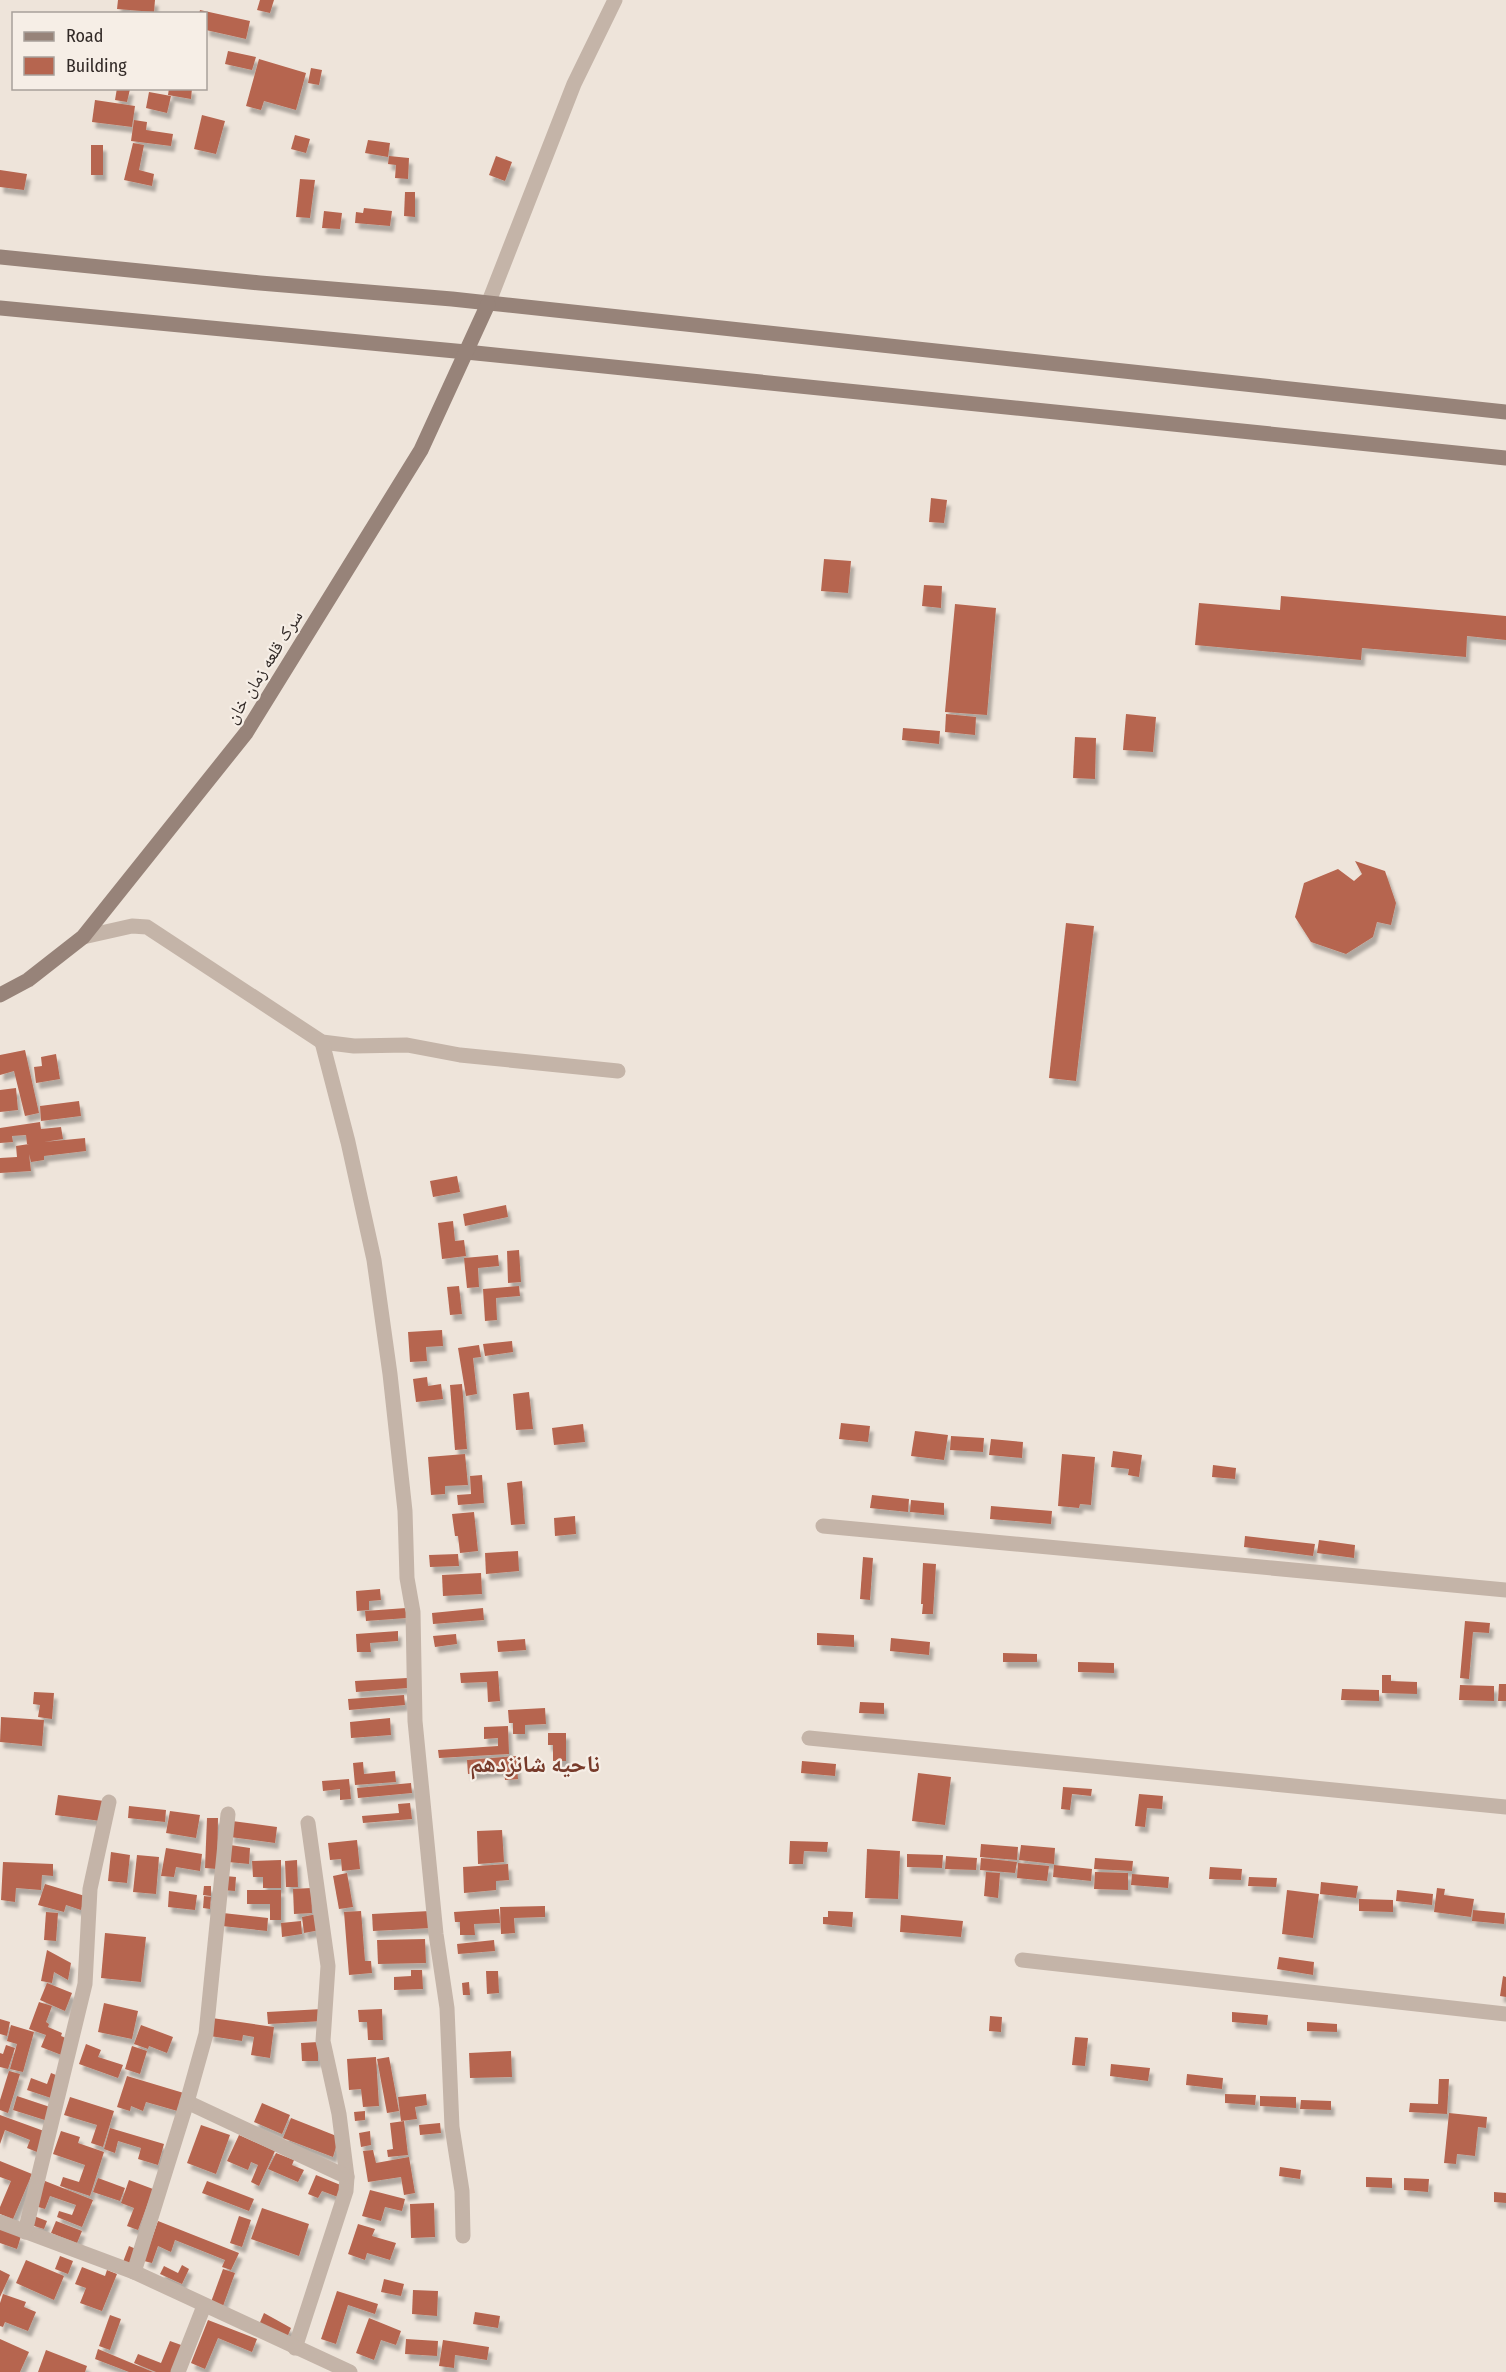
<svg xmlns="http://www.w3.org/2000/svg" width="1506" height="2372" font-family="'Fira Sans Condensed','Noto Naskh Arabic',sans-serif">
	<style>
		.building { fill: #b6654f; filter: url(#shadow) }
		.lines { fill: none; stroke-linecap: round; stroke-linejoin: round }
		.street { stroke: #c4b4a8; stroke-width: 15 }
		.secondary { stroke: #978379; stroke-width: 15 }
		.labels { text-anchor: middle; dominant-baseline: central; stroke-width: 4.5; stroke-linejoin: round; paint-order: stroke }
		.street-label { font-size: 18px; fill: #322a27; stroke: #f6eee6 }
		.district-label { font-size: 24px; font-weight: bold; fill: #773a2a; stroke: #f6eee6 }
	</style>
	<defs>
		<filter id="shadow"><feDropShadow dx="3.5" dy="6" stdDeviation="1.5" flood-color="#0004"/></filter>
	</defs>
	<rect width="100%" height="100%" fill="#eee4da"/>
	<g class="building">
		<polygon points="118,0 155,0 154,12 117,9"/>
		<polygon points="260,0 274,0 270,13 257,10"/>
		<polygon points="200,10 250,21 246,39 206,30 206,14 199,14"/>
		<polygon points="228,51 256,57 252,70 225,64"/>
		<polygon points="259,59 306,73 296,110 264,101 261,110 246,106"/>
		<polygon points="311,68 322,70 319,85 308,83"/>
		<polygon points="117,88 130,89 127,102 115,100"/>
		<polygon points="169,88 192,88 191,99 168,95"/>
		<polygon points="149,92 171,96 167,113 146,108"/>
		<polygon points="95,100 135,106 132,127 92,122"/>
		<polygon points="202,115 225,121 216,154 194,149"/>
		<polygon points="134,120 147,122 146,130 173,134 171,146 131,141"/>
		<polygon points="295,135 310,139 306,153 291,149"/>
		<polygon points="368,140 390,143 388,157 365,153"/>
		<polygon points="133,143 144,145 139,170 154,174 152,186 124,180"/>
		<rect x="91" y="145" width="12" height="30"/>
		<polygon points="389,156 409,158 408,179 395,178 396,165 388,164"/>
		<polygon points="496,156 512,162 505,181 489,175"/>
		<polygon points="0,170 27,174 24,190 0,187"/>
		<polygon points="300,179 315,180 310,218 296,217"/>
		<polygon points="405,192 415,192 415,217 404,216"/>
		<polygon points="364,208 392,211 390,226 355,223 356,212 363,213"/>
		<polygon points="324,211 342,213 340,229 322,228"/>
		<polygon points="931,498 947,500 944,523 929,522"/>
		<polygon points="824,559 851,561 848,593 821,591"/>
		<polygon points="924,585 942,586 941,608 922,606"/>
		<polygon points="1281,596 1506,616 1506,640 1467,636 1466,657 1362,648 1361,660 1195,645 1199,603 1280,610"/>
		<polygon points="955,604 996,608 987,715 945,712"/>
		<polygon points="946,714 976,717 975,735 945,732"/>
		<polygon points="1126,714 1156,717 1153,752 1123,750"/>
		<polygon points="903,728 940,731 939,744 902,740"/>
		<polygon points="1075,737 1096,738 1095,779 1073,778"/>
		<polygon points="1355,861 1385,871 1396,903 1391,925 1377,922 1373,937 1346,954 1311,942 1295,917 1304,883 1338,869 1354,881 1362,874"/>
		<polygon points="1066,923 1094,926 1076,1081 1049,1078"/>
		<polygon points="25,1050 39,1113 25,1116 14,1071 0,1075 0,1055"/>
		<polygon points="56,1054 60,1079 36,1083 34,1067 42,1066 41,1057"/>
		<polygon points="16,1088 18,1110 0,1112 0,1090"/>
		<polygon points="79,1101 81,1116 41,1121 40,1106"/>
		<polygon points="40,1122 41,1129 61,1127 63,1139 44,1142 85,1138 86,1151 44,1156 44,1160 31,1162 29,1154 31,1171 0,1173 0,1158 17,1157 16,1146 29,1144 27,1144 26,1135 12,1136 13,1142 0,1143 0,1128"/>
		<polygon points="457,1176 460,1192 433,1197 430,1181"/>
		<polygon points="506,1205 508,1217 465,1226 463,1214"/>
		<polygon points="453,1221 455,1241 464,1240 466,1256 442,1259 438,1223"/>
		<polygon points="519,1250 521,1282 508,1283 507,1251"/>
		<polygon points="498,1255 499,1266 478,1268 479,1287 467,1288 464,1258"/>
		<polygon points="459,1286 462,1314 450,1315 447,1287"/>
		<polygon points="519,1286 520,1296 496,1298 497,1320 485,1321 483,1289"/>
		<polygon points="442,1330 443,1346 426,1347 427,1361 410,1362 408,1332"/>
		<polygon points="512,1341 513,1352 485,1356 483,1344"/>
		<polygon points="479,1345 481,1357 473,1358 477,1394 466,1396 458,1348"/>
		<polygon points="427,1377 428,1386 441,1384 443,1399 416,1402 413,1379"/>
		<polygon points="462,1384 467,1449 455,1450 450,1385"/>
		<polygon points="529,1392 533,1429 516,1430 513,1394"/>
		<polygon points="841,1423 870,1426 868,1442 839,1439"/>
		<polygon points="583,1424 585,1442 554,1445 552,1428"/>
		<polygon points="915,1431 948,1435 944,1460 911,1456"/>
		<polygon points="951,1436 984,1438 983,1452 950,1450"/>
		<polygon points="991,1439 1023,1442 1022,1458 989,1455"/>
		<polygon points="1113,1451 1142,1455 1139,1477 1128,1475 1129,1469 1111,1467"/>
		<polygon points="465,1454 468,1485 445,1486 445,1494 431,1495 428,1457"/>
		<polygon points="1062,1454 1095,1457 1091,1505 1080,1504 1079,1508 1058,1506"/>
		<polygon points="1213,1465 1236,1468 1235,1479 1212,1477"/>
		<polygon points="482,1475 484,1503 458,1505 457,1495 471,1494 470,1476"/>
		<polygon points="522,1481 525,1524 511,1525 507,1483"/>
		<polygon points="872,1495 909,1499 908,1512 870,1508"/>
		<polygon points="911,1500 944,1503 944,1515 910,1512"/>
		<polygon points="991,1506 1052,1511 1051,1524 990,1519"/>
		<polygon points="474,1512 478,1551 460,1553 458,1536 455,1536 452,1514"/>
		<polygon points="575,1516 576,1534 555,1536 554,1518"/>
		<polygon points="1245,1536 1315,1544 1313,1556 1244,1547"/>
		<polygon points="1319,1540 1355,1545 1354,1558 1317,1553"/>
		<polygon points="518,1551 519,1571 486,1574 485,1553"/>
		<polygon points="458,1554 459,1566 430,1567 429,1555"/>
		<polygon points="863,1557 873,1558 870,1600 860,1599"/>
		<polygon points="923,1563 936,1564 933,1614 922,1614 923,1604 921,1604"/>
		<polygon points="481,1573 482,1594 443,1596 442,1575"/>
		<polygon points="380,1589 381,1600 369,1601 369,1610 357,1611 356,1591"/>
		<polygon points="406,1608 407,1618 366,1621 365,1611"/>
		<polygon points="483,1608 484,1620 433,1624 432,1613"/>
		<polygon points="1465,1621 1490,1623 1489,1633 1473,1632 1469,1679 1460,1678"/>
		<polygon points="398,1631 398,1641 370,1643 371,1652 357,1652 356,1634"/>
		<polygon points="817,1633 854,1635 854,1647 817,1645"/>
		<polygon points="456,1634 457,1644 435,1647 433,1636"/>
		<polygon points="891,1638 930,1642 929,1655 890,1651"/>
		<polygon points="525,1639 526,1650 498,1652 497,1641"/>
		<polygon points="1003,1653 1037,1654 1037,1662 1003,1662"/>
		<polygon points="1078,1662 1114,1663 1114,1673 1078,1672"/>
		<polygon points="498,1671 500,1701 488,1702 487,1682 461,1683 460,1673"/>
		<polygon points="1382,1675 1391,1675 1391,1681 1417,1682 1417,1694 1382,1693"/>
		<polygon points="407,1678 408,1688 356,1692 355,1681"/>
		<polygon points="1499,1684 1506,1684 1506,1701 1498,1701"/>
		<polygon points="1460,1685 1494,1686 1494,1701 1459,1700"/>
		<polygon points="1342,1689 1379,1690 1379,1701 1341,1700"/>
		<polygon points="34,1692 54,1693 52,1719 38,1717 40,1705 33,1704"/>
		<polygon points="404,1695 405,1705 349,1710 348,1699"/>
		<polygon points="860,1702 884,1703 884,1714 859,1713"/>
		<polygon points="545,1708 546,1724 525,1725 525,1734 513,1734 513,1723 509,1723 508,1710"/>
		<polygon points="1,1717 44,1720 42,1746 0,1742"/>
		<polygon points="390,1718 391,1735 351,1738 350,1722"/>
		<polygon points="508,1726 509,1754 439,1758 438,1750 498,1746 498,1738 484,1739 484,1727"/>
		<polygon points="548,1733 566,1733 566,1761 553,1761 553,1745 548,1745"/>
		<polygon points="516,1756 518,1779 505,1780 504,1770 468,1774 467,1760"/>
		<polygon points="802,1761 836,1764 835,1776 801,1773"/>
		<polygon points="363,1762 364,1774 395,1771 396,1782 355,1785 353,1763"/>
		<polygon points="918,1773 951,1777 945,1825 912,1821"/>
		<polygon points="349,1779 351,1799 340,1800 340,1789 323,1791 322,1781"/>
		<polygon points="411,1783 412,1793 358,1798 357,1788"/>
		<polygon points="1063,1787 1092,1789 1091,1796 1072,1794 1070,1810 1061,1809"/>
		<polygon points="1139,1794 1163,1796 1162,1809 1147,1808 1145,1827 1135,1826"/>
		<polygon points="58,1795 104,1801 101,1821 55,1815"/>
		<polygon points="410,1803 412,1819 363,1823 362,1816 399,1813 398,1804"/>
		<polygon points="129,1806 166,1810 165,1822 128,1818"/>
		<polygon points="170,1811 200,1815 196,1838 166,1833"/>
		<polygon points="207,1818 218,1818 217,1869 205,1868"/>
		<polygon points="232,1821 277,1827 275,1843 230,1837"/>
		<polygon points="502,1830 504,1862 478,1864 477,1831"/>
		<polygon points="357,1840 360,1869 342,1871 341,1859 330,1860 328,1843"/>
		<polygon points="790,1841 828,1842 827,1852 804,1851 803,1864 789,1864"/>
		<polygon points="981,1844 1018,1847 1017,1860 980,1857"/>
		<polygon points="230,1845 250,1848 249,1864 228,1862"/>
		<polygon points="1021,1845 1055,1848 1054,1864 1019,1860"/>
		<polygon points="166,1848 202,1854 200,1871 176,1867 174,1877 161,1876"/>
		<polygon points="867,1849 900,1851 898,1899 865,1898"/>
		<polygon points="111,1852 130,1855 127,1883 108,1881"/>
		<polygon points="907,1854 943,1855 942,1868 907,1867"/>
		<polygon points="137,1855 159,1857 156,1894 133,1892"/>
		<polygon points="946,1856 977,1858 976,1870 945,1869"/>
		<polygon points="981,1858 1017,1862 1015,1873 980,1870"/>
		<polygon points="1095,1858 1133,1861 1132,1871 1094,1869"/>
		<polygon points="281,1860 281,1888 263,1888 263,1877 253,1877 252,1861"/>
		<polygon points="297,1860 298,1887 286,1887 285,1861"/>
		<polygon points="3,1862 53,1864 53,1876 42,1875 41,1890 16,1888 15,1902 1,1900"/>
		<polygon points="1018,1863 1049,1866 1047,1881 1017,1878"/>
		<polygon points="508,1864 509,1880 496,1881 496,1890 464,1893 463,1867"/>
		<polygon points="1054,1865 1092,1869 1091,1881 1053,1877"/>
		<polygon points="1210,1867 1242,1869 1241,1880 1209,1879"/>
		<polygon points="986,1872 1000,1873 998,1898 984,1896"/>
		<polygon points="1095,1872 1128,1873 1128,1890 1094,1889"/>
		<polygon points="347,1873 353,1907 339,1909 333,1876"/>
		<polygon points="1132,1874 1169,1877 1168,1888 1131,1885"/>
		<polygon points="225,1876 236,1877 235,1891 223,1890"/>
		<polygon points="1249,1877 1277,1878 1276,1887 1248,1886"/>
		<polygon points="1321,1882 1358,1886 1356,1898 1320,1894"/>
		<polygon points="45,1884 85,1896 81,1910 66,1905 64,1912 38,1905"/>
		<polygon points="204,1886 211,1886 211,1896 203,1895"/>
		<polygon points="311,1888 312,1913 294,1914 293,1889"/>
		<polygon points="1437,1888 1445,1889 1444,1895 1474,1899 1471,1917 1434,1912"/>
		<polygon points="247,1890 281,1890 281,1920 270,1920 270,1904 247,1904"/>
		<polygon points="1287,1890 1319,1894 1313,1938 1282,1934"/>
		<polygon points="1397,1890 1433,1894 1432,1905 1396,1901"/>
		<polygon points="169,1891 197,1895 195,1910 168,1907"/>
		<polygon points="204,1896 211,1897 210,1909 203,1908"/>
		<polygon points="1359,1899 1393,1900 1393,1912 1359,1911"/>
		<polygon points="545,1906 545,1917 514,1918 515,1933 501,1934 500,1907"/>
		<polygon points="499,1909 500,1923 474,1924 475,1935 460,1935 460,1922 455,1922 454,1912"/>
		<polygon points="1473,1910 1505,1913 1504,1924 1472,1921"/>
		<polygon points="361,1911 365,1961 371,1961 372,1973 349,1975 344,1912"/>
		<polygon points="430,1911 431,1928 373,1931 372,1914"/>
		<polygon points="828,1911 853,1912 852,1927 823,1924 823,1917 828,1917"/>
		<polygon points="46,1912 58,1913 56,1941 44,1940"/>
		<polygon points="223,1913 268,1918 267,1931 222,1926"/>
		<polygon points="317,1914 320,1930 304,1933 302,1917"/>
		<polygon points="901,1915 963,1921 961,1937 900,1932"/>
		<polygon points="301,1921 302,1934 282,1937 281,1923"/>
		<polygon points="105,1933 146,1937 141,1982 101,1978"/>
		<polygon points="425,1939 426,1963 378,1964 377,1940"/>
		<polygon points="494,1940 495,1951 458,1954 457,1944"/>
		<polygon points="47,1950 71,1963 68,1980 54,1972 52,1983 41,1981"/>
		<polygon points="1279,1957 1314,1962 1313,1975 1277,1969"/>
		<polygon points="411,1970 422,1970 423,1989 394,1990 394,1977 411,1976"/>
		<polygon points="486,1971 498,1971 499,1993 487,1994"/>
		<polygon points="1503,1976 1506,1977 1506,1997 1500,1996"/>
		<polygon points="469,1982 470,1995 463,1995 462,1983"/>
		<polygon points="47,1983 72,1993 65,2011 40,2000"/>
		<polygon points="39,2002 52,2006 46,2022 49,2024 48,2027 62,2033 61,2036 70,2040 64,2056 41,2047 46,2035 29,2029"/>
		<polygon points="104,2003 138,2011 132,2039 98,2032"/>
		<polygon points="323,2009 323,2021 268,2024 267,2012"/>
		<polygon points="382,2009 383,2040 368,2040 367,2022 359,2022 358,2010"/>
		<polygon points="1232,2012 1268,2015 1267,2025 1232,2022"/>
		<polygon points="990,2016 1002,2017 1001,2032 989,2031"/>
		<polygon points="212,2018 274,2027 270,2058 251,2055 254,2037 243,2035 242,2041 210,2036"/>
		<polygon points="0,2019 10,2022 7,2036 0,2034"/>
		<polygon points="1307,2022 1337,2024 1337,2032 1307,2031"/>
		<polygon points="11,2025 34,2032 23,2072 10,2069 17,2044 7,2041"/>
		<polygon points="141,2025 173,2037 167,2053 149,2046 148,2049 134,2044"/>
		<polygon points="1075,2037 1088,2038 1085,2066 1072,2065"/>
		<polygon points="318,2042 318,2061 302,2061 301,2043"/>
		<polygon points="86,2044 101,2050 98,2057 123,2065 118,2078 79,2064"/>
		<polygon points="6,2045 15,2048 8,2069 0,2067 0,2053 3,2054"/>
		<polygon points="132,2046 147,2051 140,2074 125,2069"/>
		<polygon points="511,2051 512,2077 470,2078 469,2053"/>
		<polygon points="376,2057 379,2106 363,2107 361,2089 349,2090 347,2059"/>
		<polygon points="389,2057 399,2111 387,2113 377,2059"/>
		<polygon points="1111,2064 1150,2068 1148,2081 1110,2076"/>
		<polygon points="9,2071 20,2074 8,2113 0,2110 0,2100"/>
		<polygon points="51,2073 61,2077 54,2099 27,2090 31,2078 47,2084"/>
		<polygon points="1187,2074 1223,2078 1222,2089 1186,2085"/>
		<polygon points="127,2076 187,2094 181,2112 146,2102 143,2111 131,2106 130,2111 117,2107"/>
		<polygon points="1439,2079 1449,2079 1447,2114 1409,2112 1410,2103 1438,2104"/>
		<polygon points="426,2094 427,2105 415,2107 417,2119 401,2121 398,2097"/>
		<polygon points="1225,2094 1256,2095 1255,2105 1225,2103"/>
		<polygon points="17,2096 53,2108 48,2121 13,2110"/>
		<polygon points="1260,2096 1296,2097 1296,2108 1260,2106"/>
		<polygon points="70,2097 114,2111 103,2147 91,2143 97,2125 64,2115"/>
		<polygon points="1301,2100 1331,2101 1331,2110 1300,2109"/>
		<polygon points="262,2103 290,2115 282,2134 254,2122"/>
		<polygon points="365,2111 365,2120 355,2121 354,2112"/>
		<polygon points="1449,2113 1487,2117 1486,2128 1478,2127 1475,2156 1457,2154 1456,2164 1444,2163"/>
		<polygon points="0,2115 44,2131 37,2152 27,2148 30,2140 5,2130 0,2144"/>
		<polygon points="291,2118 339,2137 333,2157 283,2138"/>
		<polygon points="404,2121 408,2155 388,2157 387,2150 393,2149 390,2123"/>
		<polygon points="440,2123 441,2133 420,2135 419,2125"/>
		<polygon points="201,2125 230,2135 216,2174 187,2163"/>
		<polygon points="110,2128 164,2144 158,2165 138,2159 141,2148 118,2141 115,2153 104,2149"/>
		<polygon points="61,2131 80,2137 78,2143 104,2152 90,2196 60,2186 63,2177 79,2182 85,2165 53,2154"/>
		<polygon points="370,2131 371,2145 361,2147 359,2133"/>
		<polygon points="239,2135 275,2151 259,2186 251,2182 258,2165 251,2162 248,2170 227,2161"/>
		<polygon points="373,2150 376,2163 409,2157 415,2193 404,2195 401,2177 368,2182 363,2151"/>
		<polygon points="276,2153 294,2160 292,2165 304,2170 298,2182 268,2169"/>
		<polygon points="0,2161 32,2174 13,2219 0,2214 0,2207 11,2181 0,2177"/>
		<polygon points="1280,2167 1301,2170 1300,2179 1279,2176"/>
		<polygon points="316,2175 343,2186 338,2197 322,2191 318,2198 308,2194"/>
		<polygon points="1366,2177 1392,2178 1392,2188 1366,2187"/>
		<polygon points="98,2178 125,2188 120,2201 93,2192"/>
		<polygon points="1404,2178 1429,2179 1428,2192 1404,2190"/>
		<polygon points="129,2180 153,2189 138,2230 127,2226 134,2208 121,2203"/>
		<polygon points="45,2181 93,2200 82,2227 57,2217 59,2211 72,2215 76,2205 50,2196 45,2209 35,2206"/>
		<polygon points="207,2181 254,2199 249,2211 202,2193"/>
		<polygon points="370,2190 405,2199 402,2211 385,2207 381,2221 362,2216"/>
		<polygon points="1494,2192 1506,2193 1506,2203 1494,2202"/>
		<polygon points="434,2203 435,2237 411,2238 410,2204"/>
		<polygon points="262,2208 309,2224 299,2256 251,2239"/>
		<polygon points="34,2216 47,2221 44,2229 31,2225"/>
		<polygon points="239,2216 251,2220 242,2247 230,2243"/>
		<polygon points="56,2221 82,2231 77,2243 51,2233"/>
		<polygon points="158,2221 239,2253 231,2270 222,2267 225,2260 175,2240 171,2252 158,2246 152,2263 144,2261"/>
		<polygon points="358,2224 375,2229 372,2236 396,2243 390,2260 367,2253 365,2260 348,2254"/>
		<polygon points="0,2229 21,2236 17,2249 0,2243"/>
		<polygon points="129,2246 136,2249 130,2265 123,2262"/>
		<polygon points="60,2256 73,2261 68,2274 55,2269"/>
		<polygon points="26,2260 64,2276 54,2300 16,2283"/>
		<polygon points="182,2265 189,2269 182,2284 160,2274 164,2266 178,2273"/>
		<polygon points="82,2267 105,2276 107,2270 117,2274 102,2311 80,2303 86,2288 75,2284"/>
		<polygon points="223,2269 235,2273 223,2306 211,2302"/>
		<polygon points="0,2270 10,2275 0,2297"/>
		<polygon points="384,2279 404,2284 401,2296 381,2292"/>
		<polygon points="413,2290 438,2291 437,2316 412,2314"/>
		<polygon points="337,2291 378,2304 375,2314 348,2305 336,2344 321,2339"/>
		<polygon points="3,2294 26,2302 24,2307 36,2312 28,2331 5,2322 3,2327 0,2326 0,2303"/>
		<polygon points="475,2312 500,2316 498,2328 473,2324"/>
		<polygon points="264,2313 291,2328 286,2340 258,2327"/>
		<polygon points="110,2315 121,2319 110,2350 99,2346"/>
		<polygon points="369,2318 401,2331 396,2345 381,2340 374,2360 356,2353"/>
		<polygon points="208,2320 257,2339 252,2352 218,2338 205,2369 191,2363"/>
		<polygon points="0,2339 29,2352 20,2372 0,2372"/>
		<polygon points="406,2339 438,2341 437,2356 405,2354"/>
		<polygon points="443,2340 489,2347 487,2360 455,2355 454,2368 439,2366"/>
		<polygon points="170,2341 184,2346 173,2372 156,2372 134,2363 138,2354 161,2363"/>
		<polygon points="98,2349 153,2372 129,2372 95,2359"/>
		<polygon points="46,2350 87,2366 85,2372 38,2372"/>
	</g>
	<g class="lines">
		<g class="street">
			<polyline points="488,304 574,84 615,0"/>
			<polyline points="83,937 132,926 147,927 322,1042 354,1046 407,1045 460,1055 618,1071"/>
			<polyline points="322,1042 348,1142 374,1260 390,1374 405,1511 407,1578 413,1612 415,1721 436,1934 447,2008 452,2127 462,2191 463,2236"/>
			<polyline points="823,1526 1506,1590"/>
			<polyline points="809,1738 1506,1807"/>
			<polyline points="308,1823 328,1966 323,2041 339,2114 347,2177"/>
			<polyline points="1022,1960 1506,2014"/>
			<polyline points="187,2102 347,2177 346,2191 295,2348"/>
			<polyline points="0,2222 134,2272 350,2372"/>
			<polyline points="25,2232 85,1984 90,1889 109,1802"/>
			<polyline points="134,2272 187,2102 206,2034 228,1814"/>
			<polyline points="178,2372 204,2306"/>
		</g>
		<g class="secondary">
			<polyline points="0,257 260,283 452,299 1506,412"/>
			<polyline points="0,308 466,352 1506,458"/>
			<polyline points="0,995 28,980 83,937 246,733 421,450 488,304"/>
		</g>
	</g>
	<g class="labels">
		<g class="street-label">
			<text transform="translate(264 667) rotate(-58)">سرک قلعه زمان خان</text>
		</g>
		<g class="district-label">
			<text x="535" y="1764">ناحیه شانزدهم</text>
		</g>
	</g>
	<rect x="12" y="12" width="195" height="78" fill="#f6eee6" stroke="#a8a09a" stroke-width="1.5"/>
	<rect x="24" y="32" width="30" height="9" fill="#978379" stroke="#a8a09a" stroke-width="1.5"/>
	<text x="66" y="42" font-size="18" fill="#322a27">Road</text>
	<rect x="24" y="57" width="30" height="18" fill="#b6654f" stroke="#a8a09a" stroke-width="1.5"/>
	<text x="66" y="72" font-size="18" fill="#322a27">Building</text>
</svg>
